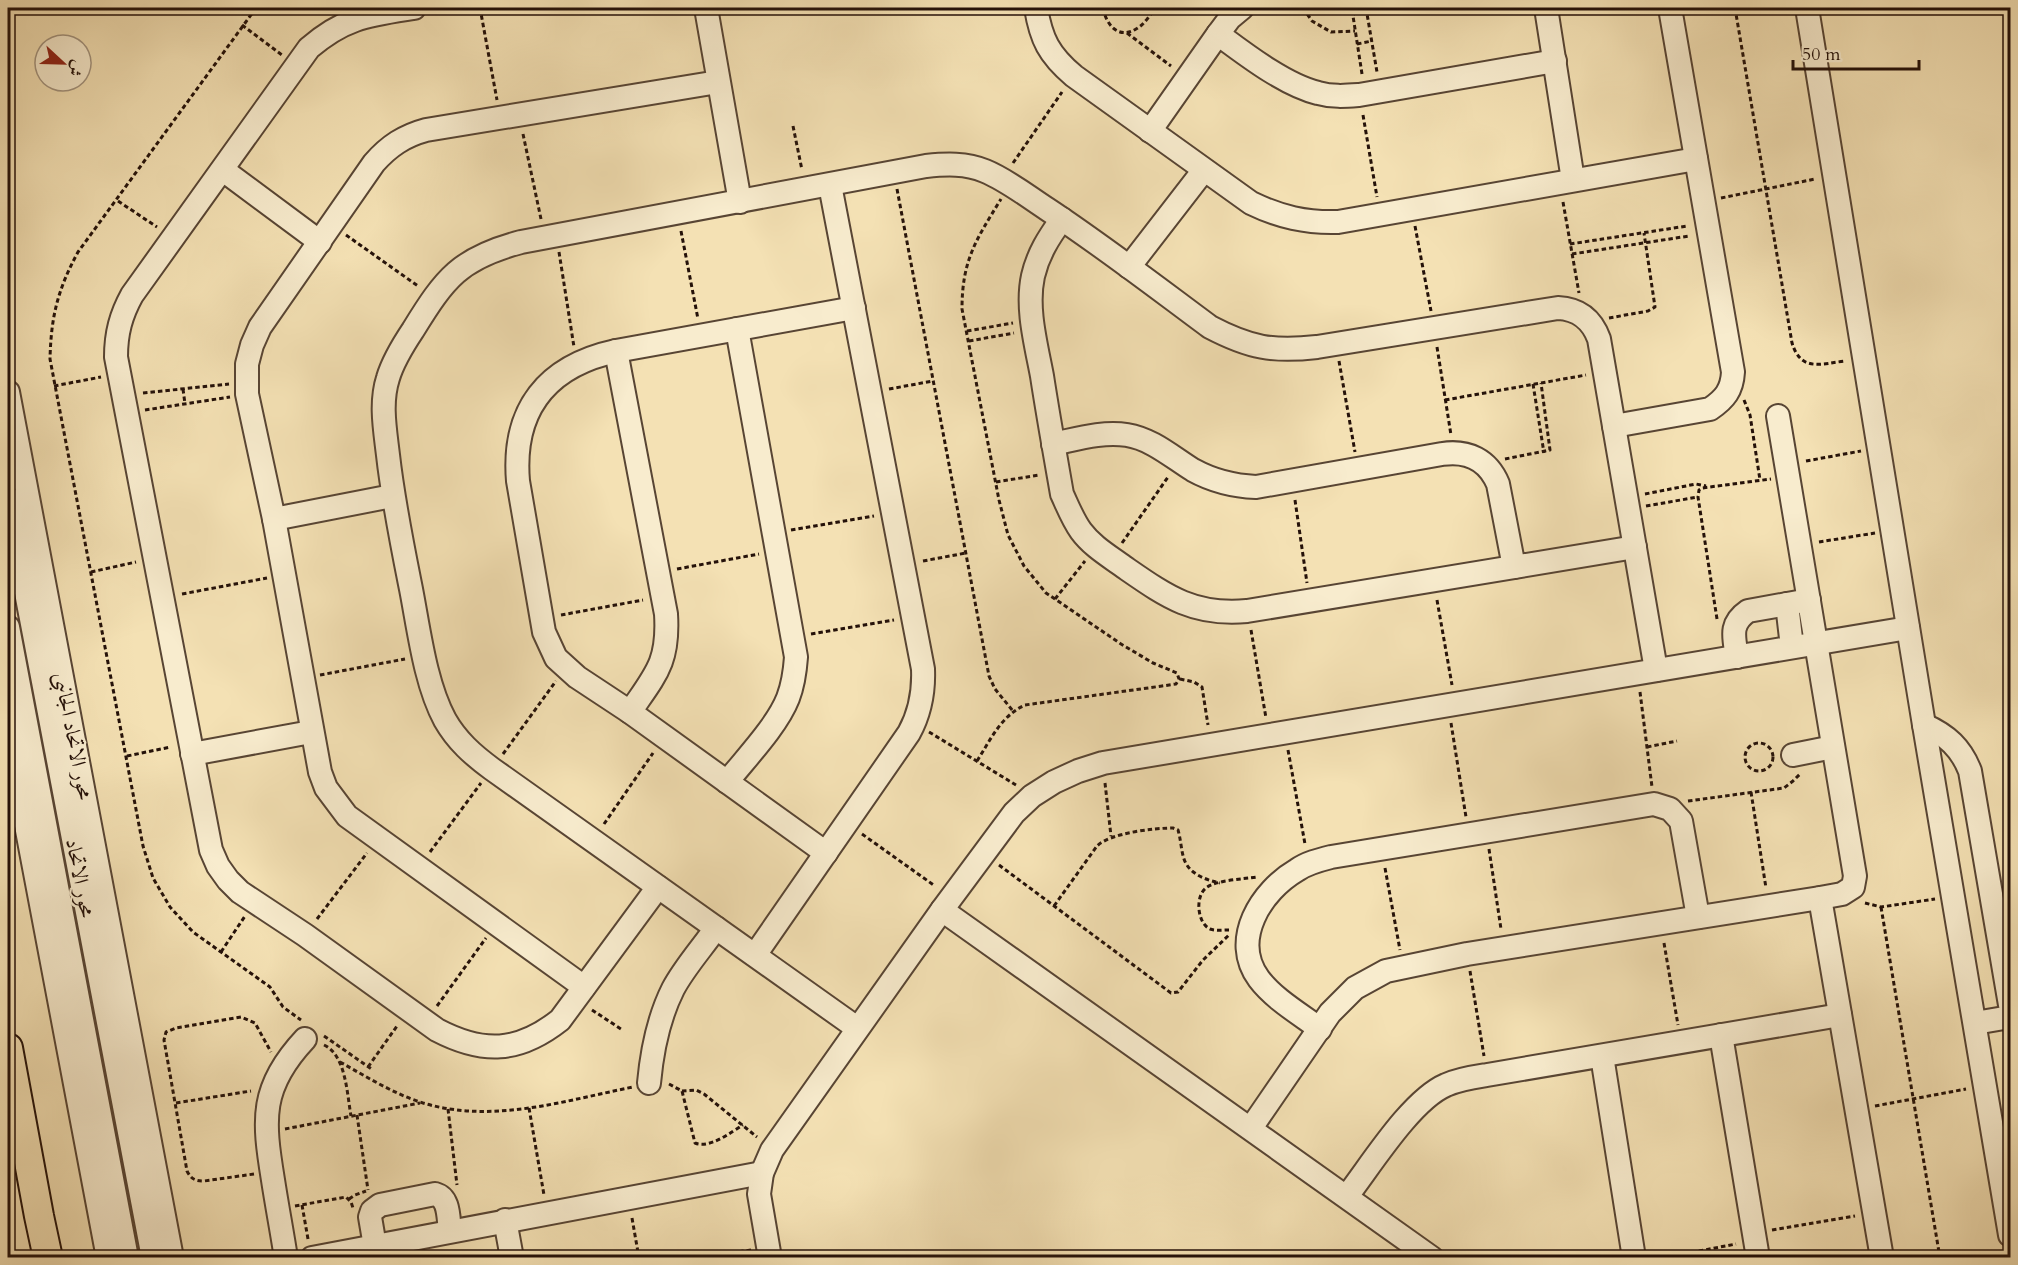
<svg xmlns="http://www.w3.org/2000/svg" width="2018" height="1265" font-family="Cardo,Amiri,serif">
	<style>
		.lines { fill: none; stroke-linecap: round; stroke-linejoin: round }
		.minor-casing { stroke: #584534; stroke-width: 26 }
		.major-casing { stroke: #241109; stroke-width: 32 }
		.path { stroke: #241109; stroke-width: 3; stroke-dasharray: 4.5 3; stroke-linecap: butt }
		.minor { stroke: #f8ecce; stroke-width: 22 }
		.major { stroke: #f4e1b4; stroke-width: 28 }
		.labels { text-anchor: middle; dominant-baseline: central; stroke-width: 4.5; stroke-linejoin: round; paint-order: stroke }
		.street-label { font-size: 21px; fill: #241109; stroke: #f8ecce }
	</style>
	<rect width="100%" height="100%" fill="#f4e1b4"/>
	<filter id="stains"><feTurbulence type="fractalNoise" baseFrequency=".00333" numOctaves="4"/><feColorMatrix values="0 0 0 0 .2 0 0 0 0 .09 0 0 0 0 .02 0 0 0 .5 -.17"/></filter>
	<radialGradient id="worn" r=".72"><stop offset=".6" stop-color="#630" stop-opacity="0"/><stop offset="1" stop-color="#630" stop-opacity=".3"/></radialGradient>
	<g class="lines">
		<defs>
			<g id="minor">
				<path d="M414,8C369,15 345,17 309,48L132,295C121,315 116,333 116,357L211,850L218,866L228,880L240,892L305,935L437,1030C483,1054 518,1053 560,1020L658,887"/>
				<polyline points="706,8 740,202"/>
				<path d="M1036,8C1041,39 1049,55 1074,76L1251,203C1280,217 1306,223 1338,222L1696,159"/>
				<polyline points="1546,8 1573,180"/>
				<polyline points="1807,8 1924,725 2010,1235"/>
				<path d="M1218,34C1245,54 1285,85 1318,93C1332,97 1345,96 1359,95L1555,61"/>
				<polyline points="1150,131 1218,34 1230,18 1242,8"/>
				<polyline points="223,170 320,242"/>
				<path d="M1062,219C1049,237 1038,254 1033,276C1026,308 1036,344 1042,376C1048,415 1055,454 1062,494C1068,507 1073,520 1081,531C1092,546 1109,556 1124,567C1166,596 1193,616 1247,611L1635,547"/>
				<polyline points="1129,267 1204,170"/>
				<path d="M616,351L666,614C669,662 656,674 630,712"/>
				<polyline points="8,392 172,1258"/>
				<path d="M1614,426L1710,409C1725,399 1732,390 1733,372L1670,8"/>
				<path d="M1053,444C1077,439 1103,431 1127,435C1152,439 1172,457 1193,470C1213,481 1233,486 1256,487L1442,454C1468,450 1488,460 1498,484L1514,567"/>
				<polyline points="8,498 153,1258"/>
				<polyline points="274,519 392,496"/>
				<polyline points="1787,604 1792,647"/>
				<polyline points="8,627 127,1258"/>
				<path d="M1737,657C1734,637 1729,624 1748,611L1809,600"/>
				<path d="M1924,725C1947,735 1961,748 1970,771L2010,1005"/>
				<polyline points="8,730 108,1258"/>
				<polyline points="192,754 311,732"/>
				<polyline points="1793,755 1833,747"/>
				<path d="M727,782C746,758 777,726 788,698C793,685 795,671 796,657L737,329"/>
				<path d="M826,853L630,712L577,677L556,658L544,632L518,481C512,409 547,366 616,351L854,308"/>
				<polyline points="1820,898 1882,1258"/>
				<polyline points="942,910 1432,1258"/>
				<path d="M755,955L909,733C920,713 924,693 923,669L830,185"/>
				<path d="M584,987L347,816L326,788L320,772L274,519L247,394V364L252,345L260,327L374,163C389,146 404,136 426,130L718,82"/>
				<polyline points="1975,1023 2010,1017"/>
				<path d="M857,1028L492,769C473,755 457,741 445,720C425,683 419,630 411,589C402,544 393,500 388,455C385,429 380,403 388,378C393,361 403,345 413,330C445,278 460,258 521,242L926,166C946,164 966,163 985,171C1007,180 1027,196 1047,209C1103,246 1156,287 1210,327C1250,348 1273,352 1317,347L1558,308C1579,309 1592,320 1599,339L1656,670"/>
				<path d="M1320,1029C1300,1014 1274,999 1259,979C1230,940 1261,891 1297,870C1307,863 1319,860 1331,857L1654,804L1670,809L1681,821L1698,917"/>
				<polyline points="1721,1035 1758,1258"/>
				<polyline points="1602,1056 1634,1258"/>
				<path d="M649,1083C652,1050 658,1019 673,989C684,968 702,948 716,928"/>
				<polyline points="1251,1128 1330,1013 1355,988 1386,971 1467,954 1820,898 1842,894 1853,887 1855,876 1778,416"/>
				<path d="M1347,1196C1371,1165 1411,1100 1446,1085C1459,1079 1474,1077 1487,1075L1840,1015"/>
				<polyline points="505,1220 512,1258"/>
				<path d="M286,1258C282,1232 277,1206 273,1180C263,1119 260,1087 305,1039"/>
				<polyline points="312,1258 762,1173"/>
				<path d="M377,1258L370,1217L372,1211L380,1205L435,1194C450,1198 448,1218 450,1231"/>
				<polyline points="770,1258 759,1194 762,1173 772,1150 942,910 1014,813 1032,796 1054,782 1078,771 1103,763 1908,628"/>
			</g>
			<polyline id="major" points="8,1048 39,1216 48,1258"/>
		</defs>
		<use href="#minor" class="minor-casing"/>
		<use href="#major" class="major-casing"/>
		<g class="path">
			<path d="M256,8L78,252C58,289 51,316 50,359L143,846L153,878L170,907L193,932L270,987L283,1007L301,1020"/>
			<polyline points="480,8 497,100"/>
			<path d="M1103,8C1106,24 1118,40 1136,29C1144,25 1150,15 1155,8"/>
			<polyline points="1303,8 1312,21 1331,32 1355,31"/>
			<polyline points="1366,8 1377,72"/>
			<path d="M1735,8L1792,343C1801,372 1820,364 1845,361"/>
			<polyline points="1688,11 1710,8"/>
			<polyline points="242,25 282,55"/>
			<polyline points="1127,33 1171,66"/>
			<polyline points="1357,44 1372,41"/>
			<polyline points="1362,74 1353,16 1355,12 1367,9"/>
			<polyline points="1363,115 1377,197"/>
			<polyline points="793,126 802,170"/>
			<polyline points="523,134 541,219"/>
			<polyline points="1013,163 1062,92"/>
			<polyline points="897,189 989,676 995,689 1013,711"/>
			<polyline points="1721,198 1815,179"/>
			<polyline points="118,201 157,227"/>
			<polyline points="1563,202 1579,293"/>
			<polyline points="1415,226 1431,311"/>
			<polyline points="681,231 698,319"/>
			<polyline points="346,235 418,286"/>
			<polyline points="1570,244 1687,226"/>
			<polyline points="559,252 574,347"/>
			<polyline points="1572,254 1689,236"/>
			<polyline points="1609,318 1648,311 1655,307 1644,233"/>
			<polyline points="967,331 1013,323"/>
			<polyline points="969,341 1014,333"/>
			<polyline points="1437,347 1451,435"/>
			<polyline points="1339,361 1355,452"/>
			<polyline points="1533,384 1544,453"/>
			<polyline points="54,386 101,377"/>
			<polyline points="183,389 185,404"/>
			<polyline points="889,389 933,381"/>
			<polyline points="143,393 229,384"/>
			<polyline points="1445,400 1586,375"/>
			<polyline points="1744,400 1750,415 1760,480"/>
			<polyline points="145,410 230,397"/>
			<polyline points="1505,459 1550,450 1541,383"/>
			<polyline points="1806,461 1861,451"/>
			<polyline points="996,482 1039,475"/>
			<polyline points="1645,494 1696,484 1706,486"/>
			<polyline points="1295,500 1307,583"/>
			<polyline points="1646,506 1698,497"/>
			<polyline points="791,530 874,516"/>
			<polyline points="1819,542 1875,533"/>
			<polyline points="1122,543 1168,477"/>
			<polyline points="923,561 966,553"/>
			<polyline points="677,569 759,554"/>
			<polyline points="91,572 136,562"/>
			<polyline points="182,594 267,578"/>
			<polyline points="1055,599 1085,561"/>
			<polyline points="1437,600 1452,685"/>
			<polyline points="561,615 643,600"/>
			<polyline points="1717,619 1698,497 1699,490 1702,488 1771,479"/>
			<polyline points="1251,630 1266,718"/>
			<polyline points="811,634 894,620"/>
			<polyline points="320,675 405,659"/>
			<polyline points="1180,679 1194,682 1202,687 1208,725"/>
			<polyline points="1640,692 1652,787"/>
			<polyline points="1451,723 1466,817"/>
			<polyline points="929,732 1016,785"/>
			<circle cx="1759" cy="757" r="14"/>
			<polyline points="1647,747 1677,741"/>
			<polyline points="1288,750 1305,844"/>
			<polyline points="503,754 556,681"/>
			<polyline points="127,756 171,747"/>
			<path d="M977,761C991,739 1001,716 1025,705L1162,686L1176,684L1179,679L1177,673L1153,663L1121,644L1055,599L1046,593L1024,566L1008,535L999,500L962,309C962,260 976,240 1001,199"/>
			<polyline points="1105,783 1111,836"/>
			<polyline points="1751,792 1766,888"/>
			<polyline points="1688,801 1784,788 1793,781 1801,773"/>
			<polyline points="604,824 653,753"/>
			<polyline points="862,834 935,886"/>
			<polyline points="1489,849 1501,929"/>
			<polyline points="430,852 481,783"/>
			<polyline points="999,865 1171,993 1178,992 1203,960 1230,934"/>
			<polyline points="1385,868 1400,950"/>
			<polyline points="1865,903 1881,907 1935,899"/>
			<path d="M1054,906L1097,846C1110,833 1154,828 1173,828L1178,830C1181,840 1181,850 1184,859C1189,874 1206,880 1220,883"/>
			<polyline points="1881,907 1940,1258"/>
			<polyline points="317,919 367,853"/>
			<path d="M1229,930C1223,930 1216,931 1210,929C1197,923 1195,896 1206,888C1216,880 1244,879 1257,877"/>
			<polyline points="1664,943 1678,1025"/>
			<polyline points="221,952 245,916"/>
			<polyline points="1470,971 1484,1056"/>
			<polyline points="437,1006 486,938"/>
			<polyline points="592,1010 621,1029"/>
			<polyline points="324,1036 373,1070"/>
			<path d="M324,1045C346,1055 347,1094 351,1116"/>
			<path d="M340,1062C367,1077 394,1094 423,1103C493,1124 563,1101 633,1087"/>
			<polyline points="368,1067 397,1026"/>
			<path d="M669,1084L682,1091L695,1143C710,1149 731,1132 743,1125"/>
			<polyline points="682,1091 696,1090 704,1094 757,1137"/>
			<polyline points="176,1103 251,1091"/>
			<polyline points="1875,1106 1966,1089"/>
			<polyline points="529,1108 544,1195"/>
			<polyline points="448,1109 457,1185"/>
			<polyline points="357,1115 368,1190"/>
			<polyline points="285,1129 420,1103"/>
			<path d="M254,1174L204,1181C195,1181 191,1179 187,1171L164,1040L166,1032L176,1028L241,1017L255,1023L271,1052"/>
			<polyline points="349,1199 355,1195 366,1191"/>
			<polyline points="302,1205 308,1239"/>
			<polyline points="295,1206 346,1197 351,1202 353,1208"/>
			<polyline points="632,1218 639,1258"/>
			<polyline points="1772,1230 1855,1216"/>
			<polyline points="702,1257 751,1250"/>
			<polyline points="1662,1258 1736,1244"/>
		</g>
		<use href="#minor" class="minor"/>
		<use href="#major" class="major"/>
	</g>
	<g class="labels">
		<g class="street-label">
			<text transform="translate(73 736) rotate(79)">محور الاتحاد الجانبى</text>
			<text transform="translate(80 878) rotate(79)">محور الاتحاد</text>
		</g>
	</g>
	<rect width="2018" height="1265" fill="none" stroke="#f4e1b4" stroke-width="30"/>
	<rect x="9" y="9" width="2000" height="1247" fill="none" stroke="#241109" stroke-width="3"/>
	<rect x="15" y="15" width="1988" height="1235" fill="none" stroke="#241109" stroke-width="1.5"/>
	<g transform="translate(63 63) rotate(112)"><circle r="28" fill="#f8ecce" stroke="#a3947f" stroke-width="1.5"/>
	<path d="M0-4.5L10 22L0 15L-10 22Z" fill="#8f2418"/>
	<text y="-9" font-size="16" font-weight="bold" text-anchor="middle" fill="#241109">ش</text>
	</g>
	<path d="M1793 60v9h126v-9" fill="none" stroke="#241109" stroke-width="3"/>
	<text x="1802" y="60" font-size="18" fill="#241109" stroke="#f8ecce" stroke-width="4.5" paint-order="stroke">50 m</text>
	<rect width="100%" height="100%" filter="url(#stains)"/>
	<rect width="100%" height="100%" fill="url(#worn)"/>
</svg>
